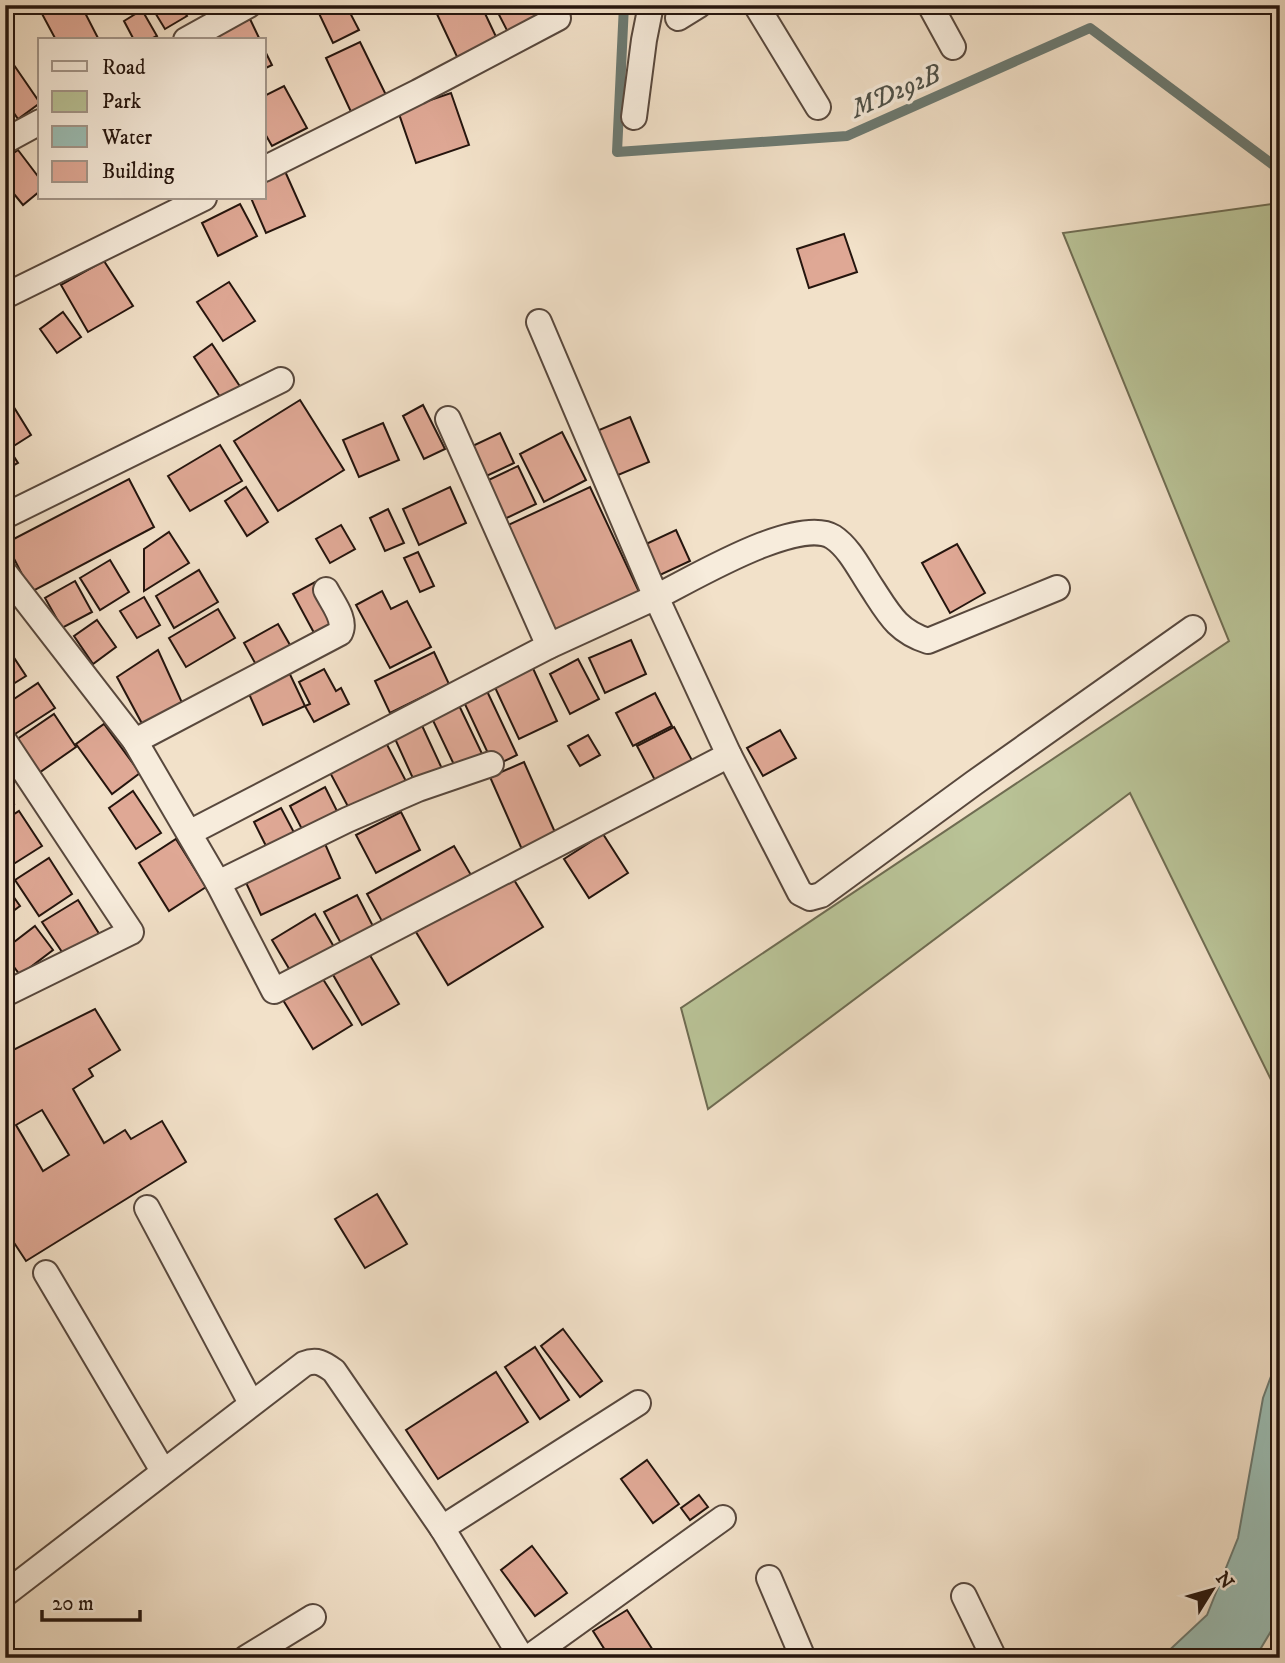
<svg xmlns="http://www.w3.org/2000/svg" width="1285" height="1663" font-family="'IM FELL DW Pica',serif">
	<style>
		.green { fill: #b9c397; stroke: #6f6c52; stroke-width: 2 }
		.water { fill: #9bbeb5; stroke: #6c7a72; stroke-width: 2 }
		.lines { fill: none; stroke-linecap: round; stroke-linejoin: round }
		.stream { stroke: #6c7a72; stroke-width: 10 }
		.building { fill: #dfa895; stroke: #25150e; stroke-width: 2; fill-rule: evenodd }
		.minor-casing { stroke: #58483d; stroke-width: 28 }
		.minor { stroke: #f7ecdc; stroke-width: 24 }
		.labels { text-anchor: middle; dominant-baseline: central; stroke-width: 7; stroke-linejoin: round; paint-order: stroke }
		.water-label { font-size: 26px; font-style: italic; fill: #4e5048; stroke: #f7ecdc }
	</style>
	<rect width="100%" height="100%" fill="#f2e1c9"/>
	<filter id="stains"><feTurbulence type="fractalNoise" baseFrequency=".00286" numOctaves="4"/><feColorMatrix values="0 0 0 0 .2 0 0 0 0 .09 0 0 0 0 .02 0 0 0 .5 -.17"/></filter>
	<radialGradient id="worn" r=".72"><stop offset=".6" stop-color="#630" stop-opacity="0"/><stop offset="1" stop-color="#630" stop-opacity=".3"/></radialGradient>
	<polygon class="green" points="1280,203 1280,1098 1130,793 708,1109 681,1008 1229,641 1063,233"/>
	<polygon class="water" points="1280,1352 1280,1616 1255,1658 1161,1658 1207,1615 1238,1538 1263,1398"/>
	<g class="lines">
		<polyline class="stream" points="624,5 617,152 847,136 1090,28 1280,170"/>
	</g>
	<g class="building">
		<polygon points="54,5 81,5 99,40 56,40 41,12"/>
		<polygon points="180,5 187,16 165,29 151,6"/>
		<polygon points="206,5 223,5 212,18"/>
		<polygon points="315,5 346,5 359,30 333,43"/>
		<polygon points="452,5 481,5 499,43 459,61 436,12"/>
		<polygon points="494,5 544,5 550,18 511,38"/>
		<polygon points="552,5 576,5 556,15"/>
		<polygon points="142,10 157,36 149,40 134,40 124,21"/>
		<polygon points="250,19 260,40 206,40"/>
		<polygon points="360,42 387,97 352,114 326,58"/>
		<polygon points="264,49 272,65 264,69"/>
		<polygon points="5,52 40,103 18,119 5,100"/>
		<polygon points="284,86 307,128 272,146 264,132 264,96"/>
		<polygon points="451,93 469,145 416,163 398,111"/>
		<polygon points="18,150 40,179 40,191 23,205 5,183 5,159"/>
		<polygon points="284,169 305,216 266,233 251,198 264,198 264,177"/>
		<polygon points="240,204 257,236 218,256 202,223"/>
		<polygon points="844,234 857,272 809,288 797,249"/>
		<polygon points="104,261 133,306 88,332 61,285"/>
		<polygon points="229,282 255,321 223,341 197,302"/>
		<polygon points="63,312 81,337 57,353 40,329"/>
		<polygon points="212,344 241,388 222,400 194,357"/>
		<polygon points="7,396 31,435 9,449 18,463 5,470 5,397"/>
		<polygon points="300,400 344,470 278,511 234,441"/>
		<polygon points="423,405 445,449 424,459 403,416"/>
		<polygon points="630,417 649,462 611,478 592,433"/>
		<polygon points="383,423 399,460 359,477 343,440"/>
		<polygon points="562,432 586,480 544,502 520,454"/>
		<polygon points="500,433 514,463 478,480 464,450"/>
		<polygon points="220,445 242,481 190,511 168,476"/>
		<polygon points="518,466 536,504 496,523 478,485"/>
		<polygon points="129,479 154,527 31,592 6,543"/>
		<polygon points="246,487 268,522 247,536 225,501"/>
		<polygon points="450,487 466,523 419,545 403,509"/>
		<polygon points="590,487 641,596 552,637 502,528"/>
		<polygon points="388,509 404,543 385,551 370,518"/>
		<polygon points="341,525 355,549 330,563 316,539"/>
		<polygon points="676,530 690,561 660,575 646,544"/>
		<polygon points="169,532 189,563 144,591 144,549"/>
		<polygon points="957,544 985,593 950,613 922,563"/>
		<polygon points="418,552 434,586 420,592 404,558"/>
		<polygon points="110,560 129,592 100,610 80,578"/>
		<polygon points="199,570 218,602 174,628 156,596"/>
		<polygon points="75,581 92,612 62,628 45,598"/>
		<polygon points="315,582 341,629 319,642 293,594"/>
		<polygon points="382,591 391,609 407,601 431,647 390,668 356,605"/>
		<polygon points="144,597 160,625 137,638 120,611"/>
		<polygon points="218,609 235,638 186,667 169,638"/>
		<polygon points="97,620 116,647 93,664 74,636"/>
		<polygon points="278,624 294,652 260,672 244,643"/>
		<polygon points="631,640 646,674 605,693 589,658"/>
		<polygon points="5,644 26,676 5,689"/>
		<polygon points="158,650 184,707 146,731 117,677"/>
		<polygon points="434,652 449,684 390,713 375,681"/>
		<polygon points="578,659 599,699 570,714 550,674"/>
		<polygon points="531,664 557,721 519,739 492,681"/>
		<polygon points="286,666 305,706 263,725 245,685"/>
		<polygon points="324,669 336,691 341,688 349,704 314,722 305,706 310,704 299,682"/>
		<polygon points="38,683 55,708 12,736 5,726 5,705"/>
		<polygon points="486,689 517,755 494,766 463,700"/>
		<polygon points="655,693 672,726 633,746 616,713"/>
		<polygon points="455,697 485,760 458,773 428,710"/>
		<polygon points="54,714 76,747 36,775 13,742"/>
		<polygon points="418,717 444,773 416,785 391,730"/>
		<polygon points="104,724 140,773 112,794 76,744"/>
		<polygon points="674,727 694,764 657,784 637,746"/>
		<polygon points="780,730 796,758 763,776 747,748"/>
		<polygon points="382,735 409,787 353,816 326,765"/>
		<polygon points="588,735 600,755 580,766 568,746"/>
		<polygon points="524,762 558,839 524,854 490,777"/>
		<polygon points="325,787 340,817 305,835 290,806"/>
		<polygon points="133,791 161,833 136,849 109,808"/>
		<polygon points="5,792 14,804 5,811"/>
		<polygon points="281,808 298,840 270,854 254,822"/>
		<polygon points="19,811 42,846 12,865 5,855 5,820"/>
		<polygon points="401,812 420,850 376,873 356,835"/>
		<polygon points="603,834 628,873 589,898 564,859"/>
		<polygon points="322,837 340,878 261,915 242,874"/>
		<polygon points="176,839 206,887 169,911 139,863"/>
		<polygon points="454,846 471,875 383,923 367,894"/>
		<polygon points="49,858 72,894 39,916 15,880"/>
		<polygon points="511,875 543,927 448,985 416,932"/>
		<polygon points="6,886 20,906 5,917 5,887"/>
		<polygon points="357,895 376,932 344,949 324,912"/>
		<polygon points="78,900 103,940 68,961 42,922"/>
		<polygon points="315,914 334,947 291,972 272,940"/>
		<polygon points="35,926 53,950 20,975 5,955 5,949"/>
		<polygon points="368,952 399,1004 362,1025 332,973"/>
		<polygon points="321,976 352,1025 313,1049 283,1000"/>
		<path d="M95,1009L120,1050L89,1069L93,1076L73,1089L104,1143L125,1130L131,1139L162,1121L186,1162L26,1261L5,1229V1054ZM42,1110L69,1155L43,1171L16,1125Z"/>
		<polygon points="377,1194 407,1244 365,1268 335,1219"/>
		<polygon points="563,1329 602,1381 580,1397 541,1346"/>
		<polygon points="535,1347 569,1400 540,1419 505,1367"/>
		<polygon points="496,1372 528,1422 438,1479 406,1430"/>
		<polygon points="647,1460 679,1504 653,1523 621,1479"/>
		<polygon points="699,1495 708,1507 690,1520 681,1508"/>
		<polygon points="532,1546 567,1593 535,1616 501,1570"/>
		<polygon points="627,1610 658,1658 610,1658 593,1631"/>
	</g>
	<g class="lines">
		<defs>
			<g id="minor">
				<polyline points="756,5 818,107"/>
				<polyline points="930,5 953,47"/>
				<polyline points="678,18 699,5"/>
				<polyline points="186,40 249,5"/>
				<polyline points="634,117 644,40 651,5"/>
				<polyline points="5,141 40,122"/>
				<polyline points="264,169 418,92 558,18"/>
				<polyline points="5,296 204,198"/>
				<path d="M539,322L656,597C691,580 798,515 833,537C850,548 861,572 872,588C889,614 897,631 928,641L1057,588"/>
				<polyline points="448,419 549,646"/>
				<polyline points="5,516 281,380"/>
				<polyline points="5,573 135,741 218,883 274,991 729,755 656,597 549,646 189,833"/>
				<path d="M135,741L340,633C347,620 332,602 326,590"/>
				<polyline points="5,742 131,932 5,994"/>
				<polyline points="729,755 800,893 810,898 821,895 974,783 1193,628"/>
				<polyline points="218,883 347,820 418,789 491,764"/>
				<polyline points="147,1208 251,1403"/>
				<polyline points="46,1273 163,1471"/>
				<polyline points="442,1528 638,1403"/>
				<polyline points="769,1578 803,1658"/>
				<path d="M5,1594L304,1364C317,1359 323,1363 334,1371L442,1528L522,1658"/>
				<polyline points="964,1596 994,1658"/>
				<polyline points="246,1658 313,1617"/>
				<polyline points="528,1658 723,1518"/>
			</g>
		</defs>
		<use href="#minor" class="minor-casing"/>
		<use href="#minor" class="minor"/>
	</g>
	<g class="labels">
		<g class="water-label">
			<text transform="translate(896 92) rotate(-24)">MD292B</text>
		</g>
	</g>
	<rect width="1285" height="1663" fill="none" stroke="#f2e1c9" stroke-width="28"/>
	<rect x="7" y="7" width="1271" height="1649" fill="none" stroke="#25150e" stroke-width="3.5"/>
	<rect x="14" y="14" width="1257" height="1635" fill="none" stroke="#25150e" stroke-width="2"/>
	<rect x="38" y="38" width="228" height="161" fill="#f7ecdc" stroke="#a3968a" stroke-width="2"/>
	<rect x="52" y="61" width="35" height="10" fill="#f7ecdc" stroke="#a3968a" stroke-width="2"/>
	<text x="102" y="74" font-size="21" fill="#25150e">Road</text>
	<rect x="52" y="91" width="35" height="21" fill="#b9c397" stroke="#a3968a" stroke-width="2"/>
	<text x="102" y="108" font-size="21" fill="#25150e">Park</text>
	<rect x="52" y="126" width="35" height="21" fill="#9bbeb5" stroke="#a3968a" stroke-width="2"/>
	<text x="102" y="144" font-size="21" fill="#25150e">Water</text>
	<rect x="52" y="161" width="35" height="21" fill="#dfa895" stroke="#a3968a" stroke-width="2"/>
	<text x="102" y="178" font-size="21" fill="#25150e">Building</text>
	<g transform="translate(1212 1590) rotate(53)" stroke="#f7ecdc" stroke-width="5" paint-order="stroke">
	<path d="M0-5L12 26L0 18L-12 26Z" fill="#25150e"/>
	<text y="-10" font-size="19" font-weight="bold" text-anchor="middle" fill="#25150e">N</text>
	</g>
	<path d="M42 1610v10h98v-10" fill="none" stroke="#25150e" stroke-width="3.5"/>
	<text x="52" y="1610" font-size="21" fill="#25150e" stroke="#f7ecdc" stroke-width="5" paint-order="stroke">20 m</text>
	<rect width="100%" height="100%" filter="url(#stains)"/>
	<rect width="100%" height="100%" fill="url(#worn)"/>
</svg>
